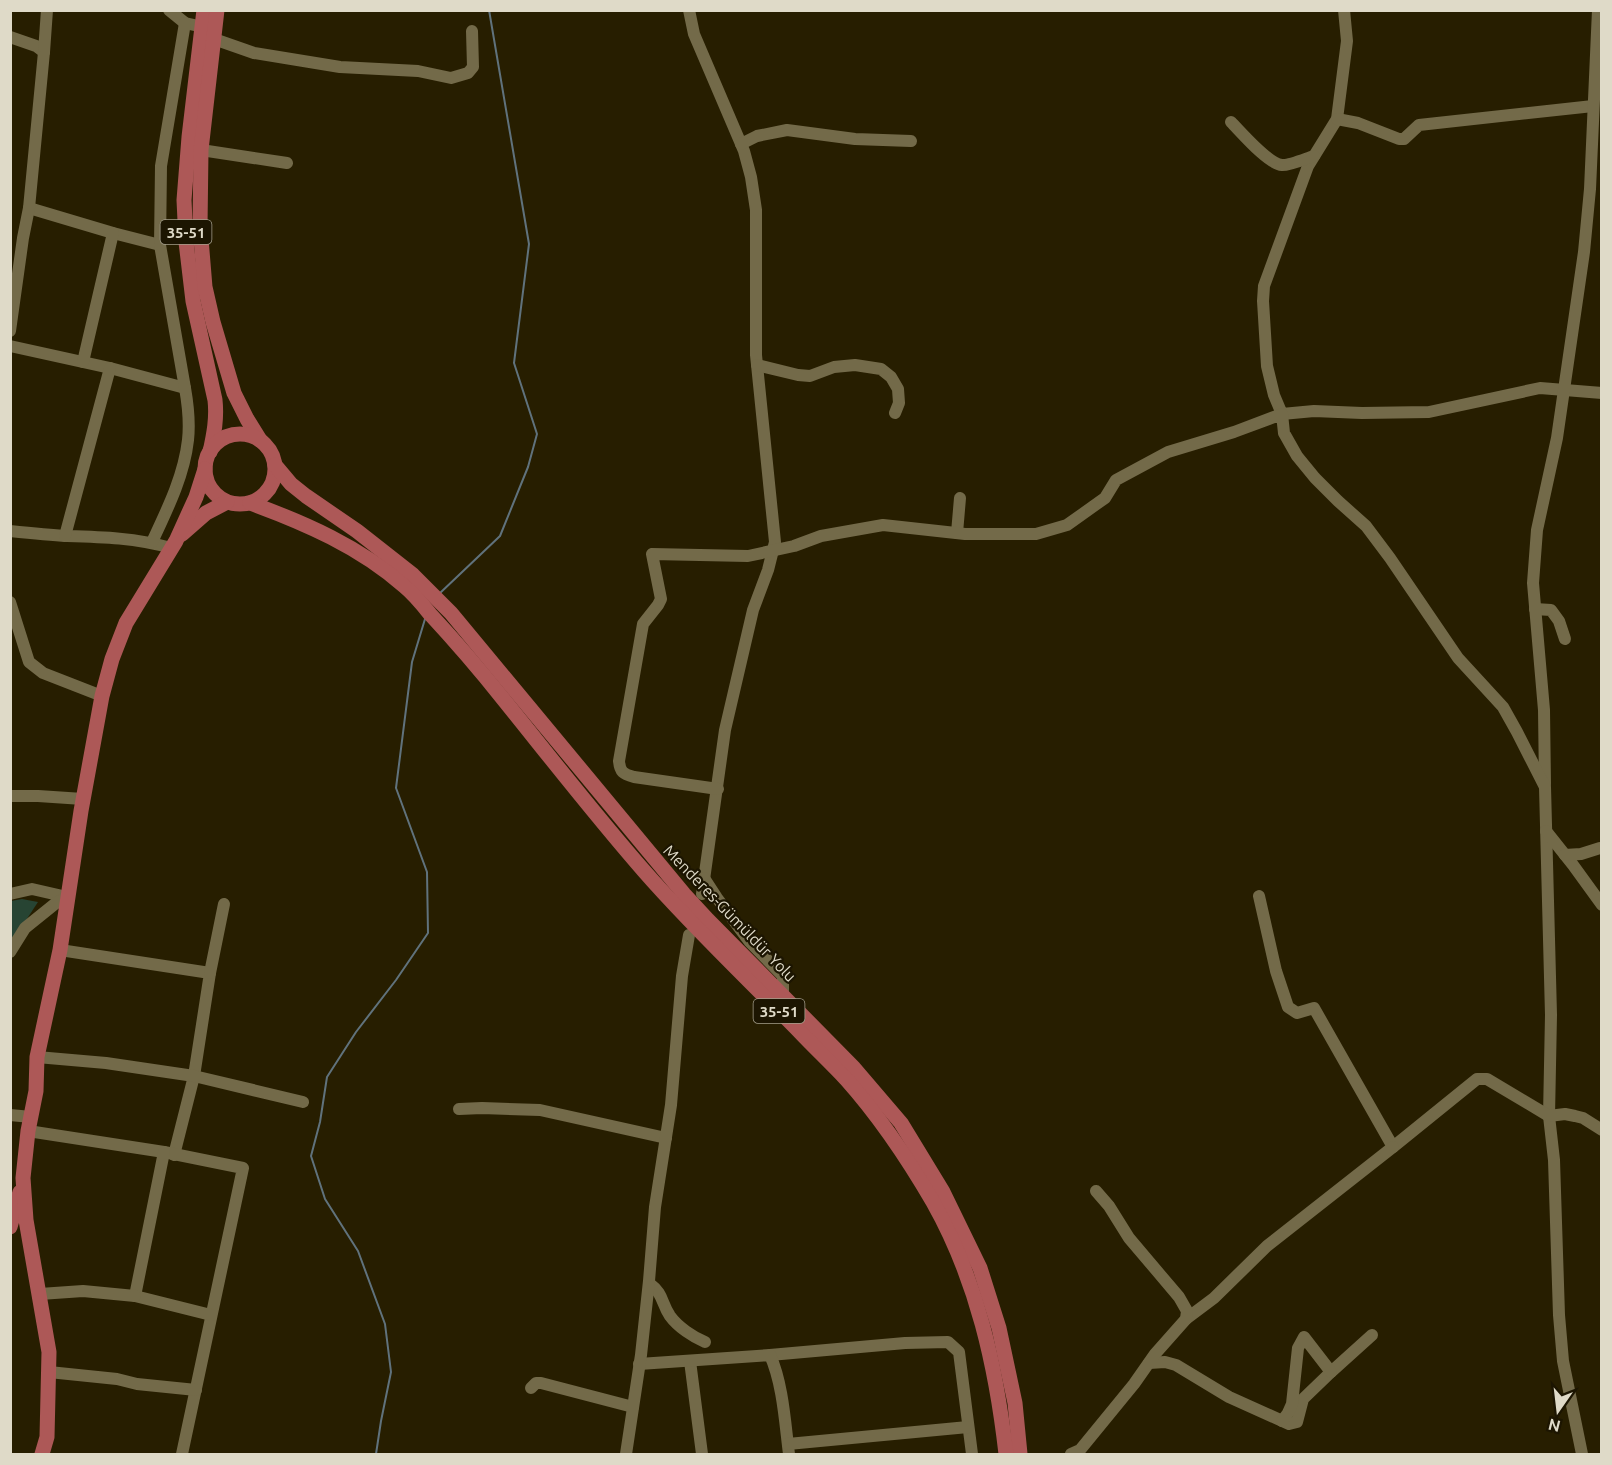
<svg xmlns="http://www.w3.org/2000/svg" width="1612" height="1465" font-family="Ubuntu,sans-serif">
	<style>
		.green { fill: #274433 }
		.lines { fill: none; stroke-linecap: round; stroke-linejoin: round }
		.stream { stroke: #60727c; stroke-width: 2 }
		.minor { stroke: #736a49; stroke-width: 12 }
		.major { stroke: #ad5857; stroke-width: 15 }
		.labels { text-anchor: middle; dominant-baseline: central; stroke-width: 4.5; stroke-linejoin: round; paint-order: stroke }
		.shield { fill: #1c1501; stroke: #a49f8c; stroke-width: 1.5 }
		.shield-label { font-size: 15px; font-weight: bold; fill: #dfdac8 }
		.street-label { font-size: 16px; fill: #dfdac8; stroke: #1c1501 }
	</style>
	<rect width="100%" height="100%" fill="#271e00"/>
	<polygon class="green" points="22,899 38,902 11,943 11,901"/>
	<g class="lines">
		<g class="stream">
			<polyline points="439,594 500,536 528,467 537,434 514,363 529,244 489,10"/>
			<polyline points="376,1454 381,1421 391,1372 385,1324 358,1251 325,1199 311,1156 320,1122 327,1077 356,1032 396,980 428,933 427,872 396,788 412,662 425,619"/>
		</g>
		<g class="minor">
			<polyline points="169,10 185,23 203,27"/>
			<polyline points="689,10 694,34 744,151 751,177 756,210 756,355 775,542 768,570 753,610 725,730 702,894"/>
			<polyline points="1344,10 1347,41 1337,119 1308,166 1264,286 1263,301 1267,366 1274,395 1282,414 1314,411 1362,413 1429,412 1540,388 1602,393"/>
			<polyline points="10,37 36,46 44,52"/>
			<polyline points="214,39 254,53 340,67 418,71 451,78 468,73 473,67 472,31"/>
			<polyline points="1337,119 1358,123 1399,139 1404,139 1419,125 1593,106"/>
			<path d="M1231,122C1241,132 1268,164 1282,165C1288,166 1307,158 1314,156"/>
			<polyline points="741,144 757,136 787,130 855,139 911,141"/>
			<polyline points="201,150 287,163"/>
			<polyline points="29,208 113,233 160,245"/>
			<polyline points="10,331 23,238 29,208 44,52 47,10"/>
			<polyline points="10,346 110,368 185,388"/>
			<polyline points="83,362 113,233"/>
			<polyline points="757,365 798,375 810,376 834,367 855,365 881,369 891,377 898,389 899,403 895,413"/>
			<path d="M10,531C29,533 48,535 67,536C103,537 136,538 171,548"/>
			<polyline points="957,533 960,498"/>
			<polyline points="65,536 110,368"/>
			<path d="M152,542C167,510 184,476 188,440C190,422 188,405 185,388L160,245L161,166L185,23"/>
			<polyline points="10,602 29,662 43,673 102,696"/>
			<polyline points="1535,609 1551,610 1559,621 1565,639"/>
			<polyline points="1545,784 1544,710 1533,583 1537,530 1557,438 1584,252 1590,189 1598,10"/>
			<path d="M718,789L634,777C623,774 620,772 619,761L643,624L658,605L661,599L652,554L748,556L794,546L821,536L883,525L965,534H1036L1067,525L1105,498L1116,480L1168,452L1234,432L1282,414L1284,433L1297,456L1315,478L1338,501L1366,526L1390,558L1458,658L1503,707L1517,732L1545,787L1551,1015L1549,1116L1554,1160L1559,1315L1563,1361L1582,1454"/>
			<polyline points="10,796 38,796 83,799"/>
			<polyline points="1546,831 1573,865 1602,905"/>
			<polyline points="1565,855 1581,854 1600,848"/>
			<polyline points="704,878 717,898 749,941 783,976 783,995"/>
			<polyline points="10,894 32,889 67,897"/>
			<polyline points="1259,896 1276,971 1288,1007 1297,1013 1314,1008 1393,1147 1477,1079 1487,1079 1549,1116 1565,1114 1575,1116 1583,1118 1602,1130"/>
			<polyline points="60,950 210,973 194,1076 174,1155"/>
			<polyline points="10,952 25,928 56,903 67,897"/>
			<polyline points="210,973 224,904"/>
			<polyline points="37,1057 106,1063 194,1076 303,1102"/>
			<polyline points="459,1109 482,1108 540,1110 666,1138"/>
			<polyline points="10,1115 31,1117"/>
			<polyline points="28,1131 164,1152 243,1168 182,1454"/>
			<polyline points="164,1152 135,1296 211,1315"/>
			<path d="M649,1283C664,1294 661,1303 670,1316C678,1327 693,1337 705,1342"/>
			<polyline points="40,1294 83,1291 135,1296"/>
			<polyline points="1186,1319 1214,1298 1267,1246 1393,1147"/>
			<polyline points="770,1355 905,1343 948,1342 959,1352 972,1454"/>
			<polyline points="690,1361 702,1454"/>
			<polyline points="1149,1363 1165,1362 1176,1365 1229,1397 1289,1424 1297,1422 1303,1399 1331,1372 1372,1335"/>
			<path d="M639,1364L770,1355C783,1384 785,1423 789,1454"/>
			<polyline points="49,1372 117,1379 137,1384 196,1390"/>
			<polyline points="531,1388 536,1383 541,1383 633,1407"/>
			<polyline points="1282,1421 1288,1413 1292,1404 1298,1348 1304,1337 1331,1372"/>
			<polyline points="788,1444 968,1427"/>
			<polyline points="626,1454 641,1355 649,1281 655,1207 671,1105 682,976 689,935"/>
			<polyline points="1071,1454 1080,1450 1134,1384 1155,1354 1186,1319 1187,1311 1179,1297 1129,1238 1109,1206 1096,1191"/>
		</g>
		<g class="major">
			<path d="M204,10L189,137L184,200L186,242L193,301L215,400C217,418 214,434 210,452"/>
			<polyline points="217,10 201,150 200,227 205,287 213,322 234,393 247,419 260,440"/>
			<circle cx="240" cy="469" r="35"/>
			<polyline points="275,465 291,484 306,496 357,531 413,575 451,613 684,894 708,920 854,1068 901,1123 943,1192 980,1268 999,1328 1015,1403 1020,1454"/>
			<path d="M250,503C305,523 360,547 404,586C414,594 422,604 430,614C456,642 480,670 504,700C550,757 595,815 644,871C692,926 746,977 797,1029C813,1046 830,1062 846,1079C879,1116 908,1159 933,1202C977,1280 996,1366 1006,1454"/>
			<polyline points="182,534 206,513 227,502"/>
			<polyline points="10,1227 20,1192"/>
			<polyline points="42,1454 47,1437 49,1352 26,1220 23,1178 28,1131 36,1091 37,1057 60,950 81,811 102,696 112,659 126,623 176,541 196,497 205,469"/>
		</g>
	</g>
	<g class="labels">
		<g class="shield">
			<rect x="160.5" y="220" width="51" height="24" rx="4.5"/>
			<rect x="753.5" y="999" width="51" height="24" rx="4.5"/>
		</g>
		<g class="shield-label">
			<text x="186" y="232">35-51</text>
			<text x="779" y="1011">35-51</text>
		</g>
		<g class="street-label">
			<text transform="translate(730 913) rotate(46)">Menderes-Gümüldür Yolu</text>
		</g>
	</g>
	<rect width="1612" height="1465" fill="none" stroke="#dfdac8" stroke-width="24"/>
	<g transform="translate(1558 1411) rotate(194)" stroke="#1c1501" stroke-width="4.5" paint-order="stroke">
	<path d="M0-4.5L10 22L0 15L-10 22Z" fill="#dfdac8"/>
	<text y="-9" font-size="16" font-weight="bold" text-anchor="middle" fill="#dfdac8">N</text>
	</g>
</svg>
